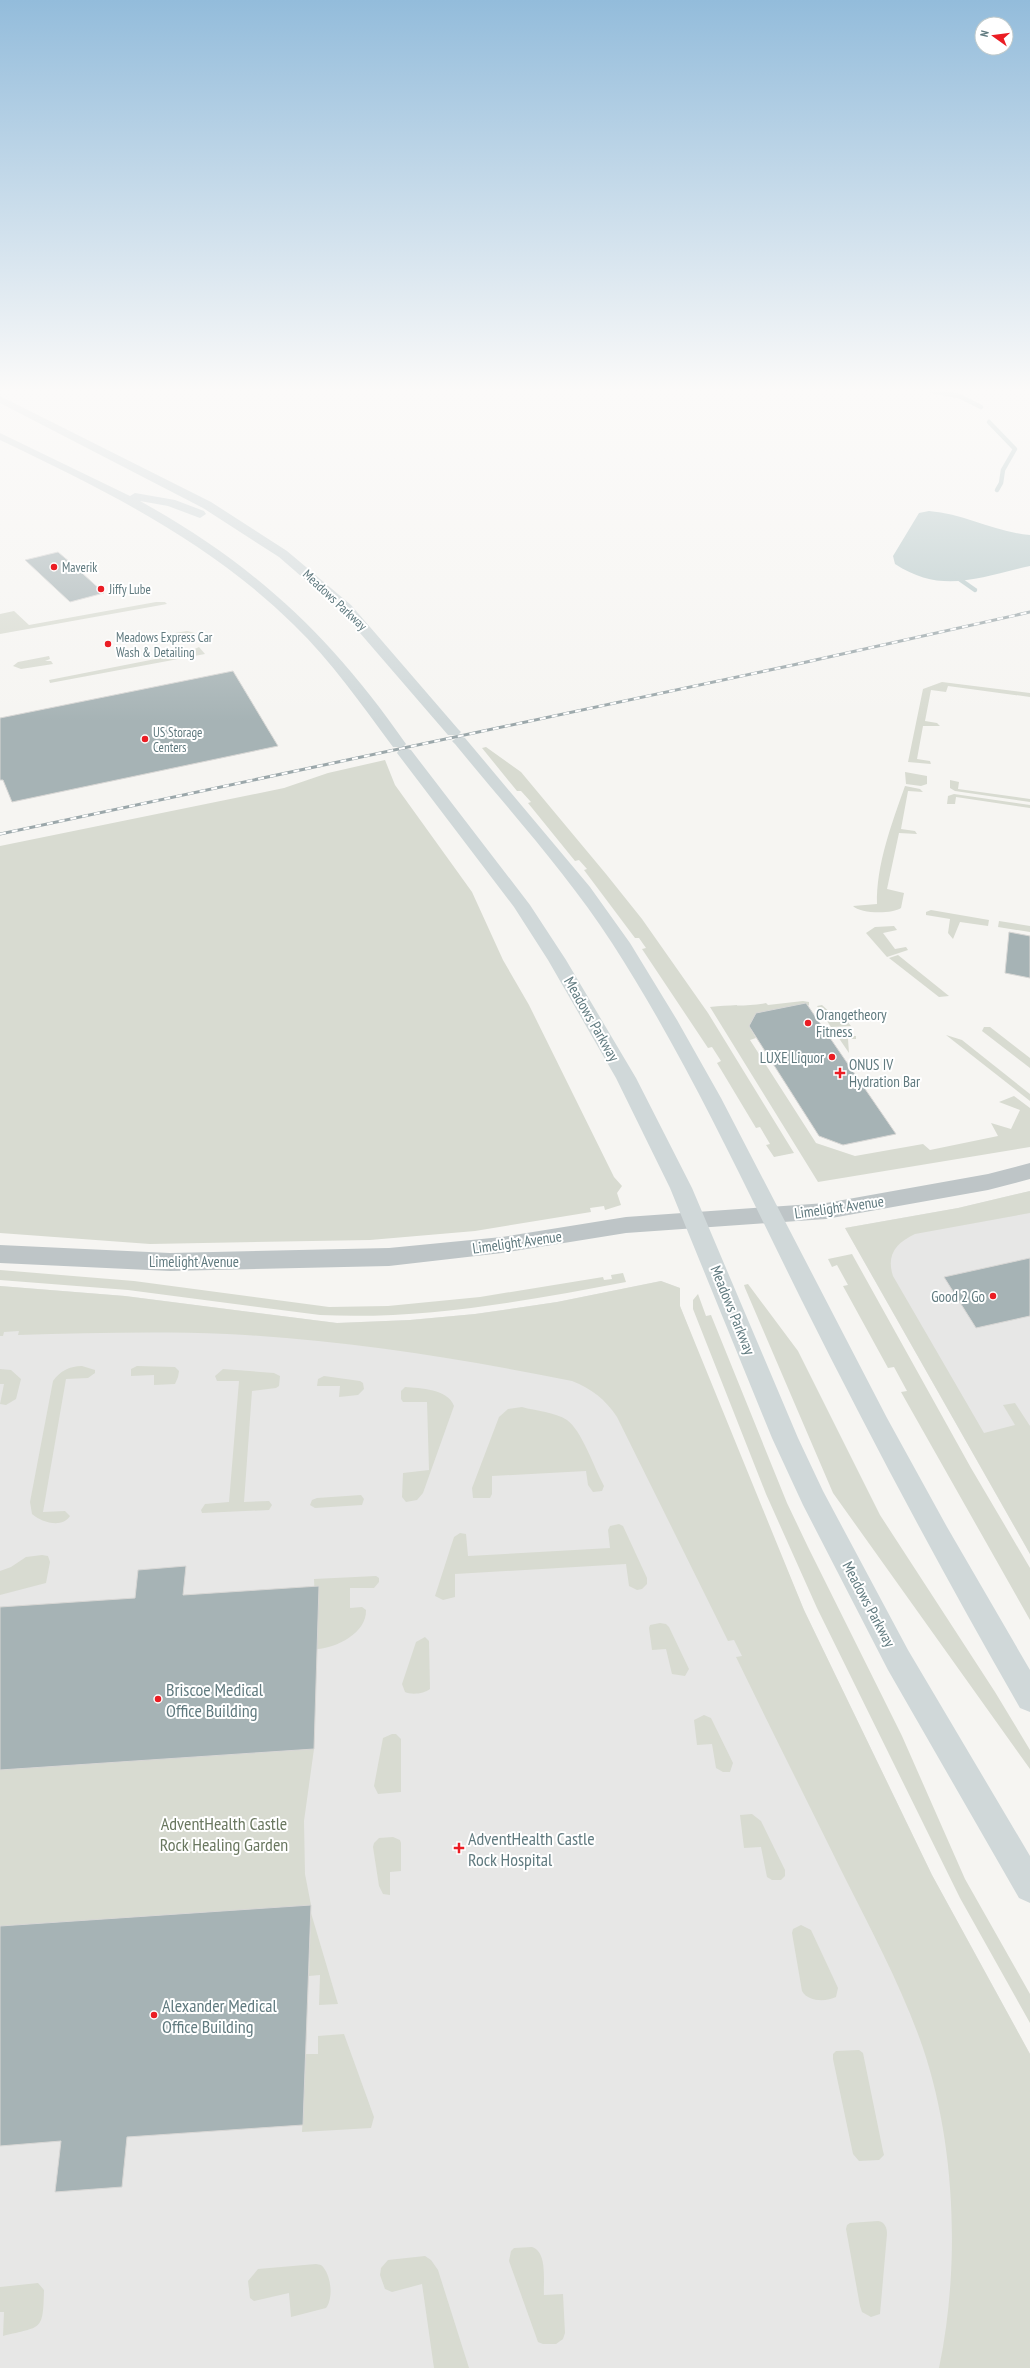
<svg xmlns="http://www.w3.org/2000/svg" width="1030" height="2368" font-family="'PT Sans Narrow',sans-serif">
	<style>
		.built { fill: #e7e7e6 }
		.green { fill: #d8dbd1 }
		.water { fill: #b4c7c7 }
		.lines { fill: none; stroke-linecap: round; stroke-linejoin: round }
		.stream { stroke: #b4c7c7; stroke-width: 4.5 }
		.building { fill: #a6b3b5; stroke: #d8d7d5 }
		.tertiary { fill: #bec5c7; fill-rule: evenodd }
		.secondary { fill: #d0d8d9; fill-rule: evenodd }
		.rail-casing { stroke: #9ba7aa; stroke-width: 3 }
		.rail { stroke: #fff; stroke-width: 2; stroke-dasharray: 6; stroke-linecap: butt }
		.poi-dot { fill: #eb1d24; stroke: #fff; stroke-width: 1.5 }
		.labels { text-anchor: middle; dominant-baseline: central; stroke-width: 4; stroke-linejoin: round; paint-order: stroke }
		.far-poi-label { font-size: 13px; fill: #607a7f; stroke: #fff; text-anchor: start }
		.far-street-label { font-size: 13px; fill: #607a7f; stroke: #fff }
		.poi-label { font-size: 15px; fill: #607a7f; stroke: #fff; text-anchor: start }
		.street-label { font-size: 15px; fill: #607a7f; stroke: #fff }
		.near-poi-label { font-size: 18px; fill: #607a7f; stroke: #fff; text-anchor: start }
		.near-park-label { font-size: 18px; fill: #69775f; stroke: #fff }
	</style>
	<rect width="100%" height="100%" fill="#f6f5f2"/>
	<g class="built">
		<polygon points="1030,1191 1030,1554 845,1228 958,1208"/>
		<polygon points="661,1281 680,1288 680,1306 735,1446 804,1610 932,1875 1030,2054 1030,2368 0,2368 0,1286 125,1296 337,1323 410,1320 475,1314 557,1302"/>
	</g>
	<g class="green">
		<polygon points="156,602 165,602 167,604 0,634 0,614 14,611 29,625"/>
		<polygon points="187,631 195,633 197,636 191,640 168,642 172,640 169,634"/>
		<polygon points="199,647 205,654 50,683 49,680 186,653"/>
		<polygon points="49,656 50,659 45,661 51,661 53,664 21,669 13,666 18,662"/>
		<polygon points="942,682 1030,693 1030,697 948,686 946,692 931,690 925,721 937,723 940,726 923,726 917,759 930,761 931,764 908,762 923,689"/>
		<polygon points="486,747 521,772 606,874 642,919 708,1013 794,1153 774,1157 766,1145 770,1144 760,1127 756,1128 717,1063 721,1061 712,1047 708,1048 642,949 646,948 639,938 635,938 584,870 587,869 579,860 575,861 528,803 531,802 521,791 517,791 482,748"/>
		<polygon points="385,760 395,785 472,892 503,960 529,1005 614,1177 622,1186 617,1193 621,1205 605,1210 604,1206 590,1208 591,1212 475,1231 370,1240 150,1244 0,1233 0,846 284,788 328,773"/>
		<polygon points="905,772 927,776 927,784 921,786 906,784"/>
		<polygon points="950,780 959,782 958,789 1030,799 1030,802 955,791 950,788"/>
		<path d="M905,786L920,789L923,792L908,791L901,829L915,831L917,834L899,833L887,889L904,893L901,908C893,914 860,914 853,906L877,904C876,865 892,823 905,786Z"/>
		<polygon points="954,794 1030,805 1030,808 956,797 955,804 947,804 948,796"/>
		<polygon points="931,910 989,920 988,926 960,922 953,939 948,933 950,919 926,915 926,912"/>
		<polygon points="999,921 1030,926 1030,932 998,927"/>
		<polygon points="894,926 897,930 883,933 895,949 906,947 908,950 887,957 866,933 875,927"/>
		<polygon points="898,955 949,996 939,997 889,958"/>
		<path d="M803,1001L809,1002V1005L808,1006L806,1003L756,1013L749,1026L756,1038L750,1040L816,1143L855,1156L923,1144L930,1150L998,1136L991,1123L1011,1129L1020,1110L999,1102L1014,1096L1030,1108V1147L818,1182L710,1007C730,1004 746,1007 766,1003L768,1005Z"/>
		<polygon points="822,1005 836,1018 843,1016 851,1026 831,1027 817,1006"/>
		<polygon points="984,1027 990,1027 1030,1058 1030,1068 982,1031"/>
		<polygon points="839,1030 851,1030 852,1036 856,1036 856,1039 848,1039 849,1053 834,1031"/>
		<polygon points="946,1035 962,1040 1030,1094 1030,1101"/>
		<path d="M1030,1191V1213L915,1234C896,1243 886,1255 893,1276L984,1433L1015,1425L1003,1405L1015,1403L1030,1426V1554L845,1228L958,1208Z"/>
		<polygon points="852,1254 971,1468 1030,1568 1030,1620 901,1392 907,1391 894,1367 888,1368 843,1286 848,1285 837,1265 832,1267 828,1259"/>
		<path d="M0,1270L134,1281L329,1307L388,1306L480,1297L603,1277L604,1280L612,1279L611,1275L623,1273L626,1282C525,1301 423,1320 320,1315L128,1290L0,1280Z"/>
		<path d="M661,1281L680,1288V1306L804,1610L932,1875L1030,2054V2368H939C960,2268 956,2146 923,2048C902,1987 871,1930 842,1872C807,1801 771,1729 736,1657L742,1656L734,1640L728,1641L617,1417C605,1399 592,1389 572,1381C458,1358 343,1340 227,1334C158,1331 88,1333 18,1335L19,1331L4,1332L3,1336H0V1286L125,1296L337,1323L410,1320L475,1314L557,1302Z"/>
		<polygon points="748,1284 798,1351 880,1515 995,1692 1030,1750 1030,1769 833,1493 745,1288 744,1285"/>
		<polygon points="698,1294 706,1316 711,1315 787,1503 808,1547 902,1736 965,1879 1030,1994 1030,2023 960,1898 817,1608 766,1494 693,1309 693,1300"/>
		<path d="M82,1366L95,1370V1373L88,1378L66,1379L43,1512L65,1511L70,1516C62,1529 41,1522 32,1514L30,1502L53,1381C60,1371 70,1366 82,1366Z"/>
		<polygon points="137,1366 175,1367 179,1371 178,1377 175,1384 154,1385 154,1375 131,1376 131,1369"/>
		<polygon points="0,1369 11,1370 21,1379 16,1399 6,1405 0,1404 4,1384 0,1384"/>
		<polygon points="223,1369 274,1373 280,1376 279,1386 276,1388 252,1391 244,1502 269,1501 272,1505 269,1510 202,1513 201,1510 205,1504 229,1502 239,1381 217,1381 215,1376"/>
		<polygon points="324,1376 360,1381 363,1383 364,1389 358,1395 339,1397 340,1386 317,1386 318,1379"/>
		<path d="M405,1387C420,1388 448,1389 454,1406L423,1493L417,1500L406,1502L402,1497L403,1473L429,1470L427,1402H403L401,1399V1391Z"/>
		<path d="M522,1407C536,1411 555,1412 567,1420C581,1430 593,1464 601,1480L604,1486L602,1491L593,1492L588,1485L586,1471L492,1476V1494L490,1498H473L472,1488L499,1417L508,1409Z"/>
		<polygon points="361,1495 364,1499 362,1505 315,1508 310,1505 312,1500 317,1498"/>
		<polygon points="619,1524 623,1526 647,1578 647,1584 642,1589 637,1590 629,1586 626,1564 455,1574 455,1597 443,1600 435,1596 454,1537 460,1533 466,1534 468,1556 610,1548 608,1530 610,1526"/>
		<polygon points="42,1555 48,1556 50,1562 46,1583 0,1595 0,1571 11,1567 26,1557"/>
		<path d="M376,1576L379,1578V1582L374,1588H350V1608L362,1607L366,1610C367,1633 336,1648 317,1649L314,1579Z"/>
		<polygon points="660,1623 666,1624 669,1627 689,1669 685,1676 672,1674 666,1649 652,1650 649,1628 650,1625"/>
		<path d="M425,1637L429,1641L430,1689C424,1694 411,1695 405,1692L402,1684L416,1642Z"/>
		<polygon points="704,1715 711,1718 733,1763 730,1772 723,1772 716,1768 712,1744 697,1745 694,1720"/>
		<polygon points="392,1734 396,1734 401,1739 401,1792 378,1794 374,1786 383,1738"/>
		<polygon points="314,1749 304,1821 305,1874 311,1905 0,1926 0,1770"/>
		<polygon points="752,1814 761,1821 785,1870 785,1876 781,1880 772,1880 767,1877 761,1847 744,1848 740,1815"/>
		<polygon points="393,1837 400,1840 401,1843 401,1871 390,1872 390,1895 383,1894 379,1886 373,1847 374,1843 379,1838"/>
		<polygon points="311,1913 338,2004 319,2005 320,1975 309,1976"/>
		<path d="M801,1925L811,1930L838,1988L836,1997C826,2002 808,2002 802,1991L792,1933L793,1929Z"/>
		<polygon points="344,2034 374,2117 371,2128 302,2132 306,2054 318,2054 318,2036"/>
		<polygon points="859,2050 863,2053 883,2151 884,2155 879,2160 859,2161 853,2154 833,2059 833,2054 836,2051"/>
		<path d="M878,2221C885,2222 887,2228 887,2234L880,2314L871,2317L862,2312L860,2306L846,2229L847,2225L850,2223Z"/>
		<path d="M532,2247C548,2252 543,2282 544,2295L563,2294L565,2333L563,2339L556,2344H543L538,2342L509,2261L511,2251L514,2248Z"/>
		<polygon points="425,2256 431,2260 438,2270 469,2368 434,2368 422,2284 392,2292 385,2289 380,2275 381,2268 388,2260"/>
		<path d="M316,2264L321,2265C331,2273 334,2298 326,2308L291,2317L289,2293L254,2301L250,2298L248,2281L258,2269Z"/>
		<path d="M38,2283L44,2290C43,2332 42,2326 3,2336L4,2312H0V2287Z"/>
	</g>
	<path class="water" d="M929,511C965,514 995,532 1030,535V566C980,577 942,595 895,564L893,556L919,513Z"/>
	<g class="lines">
		<g class="stream">
			<polyline points="931,391 959,396 981,407"/>
			<polyline points="989,422 1015,449 1003,470 1001,483 997,490"/>
			<polyline points="955,576 975,590"/>
		</g>
	</g>
	<g class="building">
		<polygon points="58,552 71,563 104,593 70,602 25,560"/>
		<polygon points="233,671 278,746 12,802 3,780 0,780 0,718"/>
		<polygon points="1009,932 1030,936 1030,978 1005,973"/>
		<polygon points="806,1003 896,1134 843,1145 819,1136 749,1026 756,1013"/>
		<polygon points="1030,1258 1030,1316 976,1328 944,1277"/>
		<polygon points="186,1566 183,1595 319,1586 314,1749 0,1770 0,1607 135,1598 138,1570"/>
		<polygon points="311,1905 303,2125 127,2137 122,2187 55,2192 61,2141 0,2146 0,1926"/>
	</g>
	<g class="lines">
		<polygon class="tertiary" points="1030,1163 1030,1179 988,1190 826,1219 626,1233 502,1253 389,1266 170,1271 0,1263 0,1245 170,1253 389,1248 502,1237 626,1217 826,1203 988,1174"/>
		<g class="secondary">
			<polygon points="0,396 211,502 287,551 351,605 458,729 461,732 458,735 448,735 341,611 279,557 203,508 0,403"/>
			<path d="M0,433L130,496L135,493L175,500L204,511L206,514L200,518L168,506L140,501C255,565 331,636 406,744L403,747H393C362,705 331,661 294,625C210,542 105,490 0,440Z"/>
			<path d="M460,736L465,738L590,887L630,943L677,1020L721,1098L887,1418L947,1527L1030,1670V1712L1020,1708C943,1574 871,1439 802,1301C742,1180 685,1056 612,943C566,872 508,809 455,744L452,741Z"/>
			<polygon points="405,748 411,750 530,905 566,960 636,1078 692,1188 798,1438 823,1491 908,1650 1030,1856 1030,1903 1019,1898 888,1670 803,1505 772,1438 670,1188 616,1078 548,960 514,907 397,753 399,750"/>
		</g>
		<defs>
			<polyline id="rail" points="0,834 793,665 1030,612"/>
		</defs>
		<use href="#rail" class="rail-casing"/>
		<use href="#rail" class="rail"/>
	</g>
	<linearGradient id="sky" x2="0" y2="1"><stop stop-color="#93bcdb"/><stop offset="0.54" stop-color="#fbfaf9"/><stop offset="1" stop-color="#fbfaf9" stop-opacity="0"/></linearGradient>
	<rect width="1030" height="722" fill="url(#sky)"/>
	<g class="poi-dot">
		<circle cx="54" cy="567" r="4"/>
		<circle cx="101" cy="589" r="4"/>
		<circle cx="108" cy="644" r="4"/>
		<circle cx="145" cy="739" r="4"/>
		<circle cx="808" cy="1023" r="4"/>
		<circle cx="832" cy="1057" r="4"/>
		<path d="M838 1067h4v4h4v4h-4v4h-4v-4h-4v-4h4z"/>
		<circle cx="993" cy="1296" r="4"/>
		<circle cx="158" cy="1699" r="4"/>
		<path d="M457 1842h4v4h4v4h-4v4h-4v-4h-4v-4h4z"/>
		<circle cx="154" cy="2015" r="4"/>
	</g>
	<g class="labels">
		<g class="far-poi-label">
			<text x="62" y="567">Maverik</text>
			<text x="109" y="589">Jiffy Lube</text>
			<text x="116" y="637">Meadows Express Car<tspan x="116" dy="15">Wash &amp; Detailing</tspan></text>
			<text x="153" y="732">US Storage<tspan x="153" dy="15">Centers</tspan></text>
		</g>
		<g class="far-street-label">
			<text transform="translate(335 600) rotate(43)">Meadows Parkway</text>
		</g>
		<g class="poi-label">
			<text x="816" y="1014">Orangetheory<tspan x="816" dy="17">Fitness</tspan></text>
			<text x="824" y="1057" text-anchor="end">LUXE Liquor</text>
			<text x="849" y="1064">ONUS IV<tspan x="849" dy="17">Hydration Bar</tspan></text>
			<text x="985" y="1296" text-anchor="end">Good 2 Go</text>
		</g>
		<g class="street-label">
			<text transform="translate(592 1019) rotate(60)">Meadows Parkway</text>
			<text transform="translate(839 1207) rotate(-8)">Limelight Avenue</text>
			<text transform="translate(517 1242) rotate(-8)">Limelight Avenue</text>
			<text x="194" y="1261">Limelight Avenue</text>
			<text transform="translate(733 1310) rotate(68)">Meadows Parkway</text>
			<text transform="translate(869 1604) rotate(62)">Meadows Parkway</text>
		</g>
		<g class="near-poi-label">
			<text x="166" y="1689">Briscoe Medical<tspan x="166" dy="21">Office Building</tspan></text>
			<text x="468" y="1838">AdventHealth Castle<tspan x="468" dy="21">Rock Hospital</tspan></text>
			<text x="162" y="2005">Alexander Medical<tspan x="162" dy="21">Office Building</tspan></text>
		</g>
		<g class="near-park-label">
			<text x="224" y="1823">AdventHealth Castle<tspan x="224" dy="21">Rock Healing Garden</tspan></text>
		</g>
	</g>
	<g transform="translate(994 36) rotate(284)"><circle r="19" fill="#ffffff" stroke="#bfcacc"/>
	<path d="M0-3L7 15L0 10L-7 15Z" fill="#eb1d24"/>
	<text y="-6" font-size="11" font-weight="bold" text-anchor="middle" fill="#607a7f">N</text>
	</g>
</svg>
